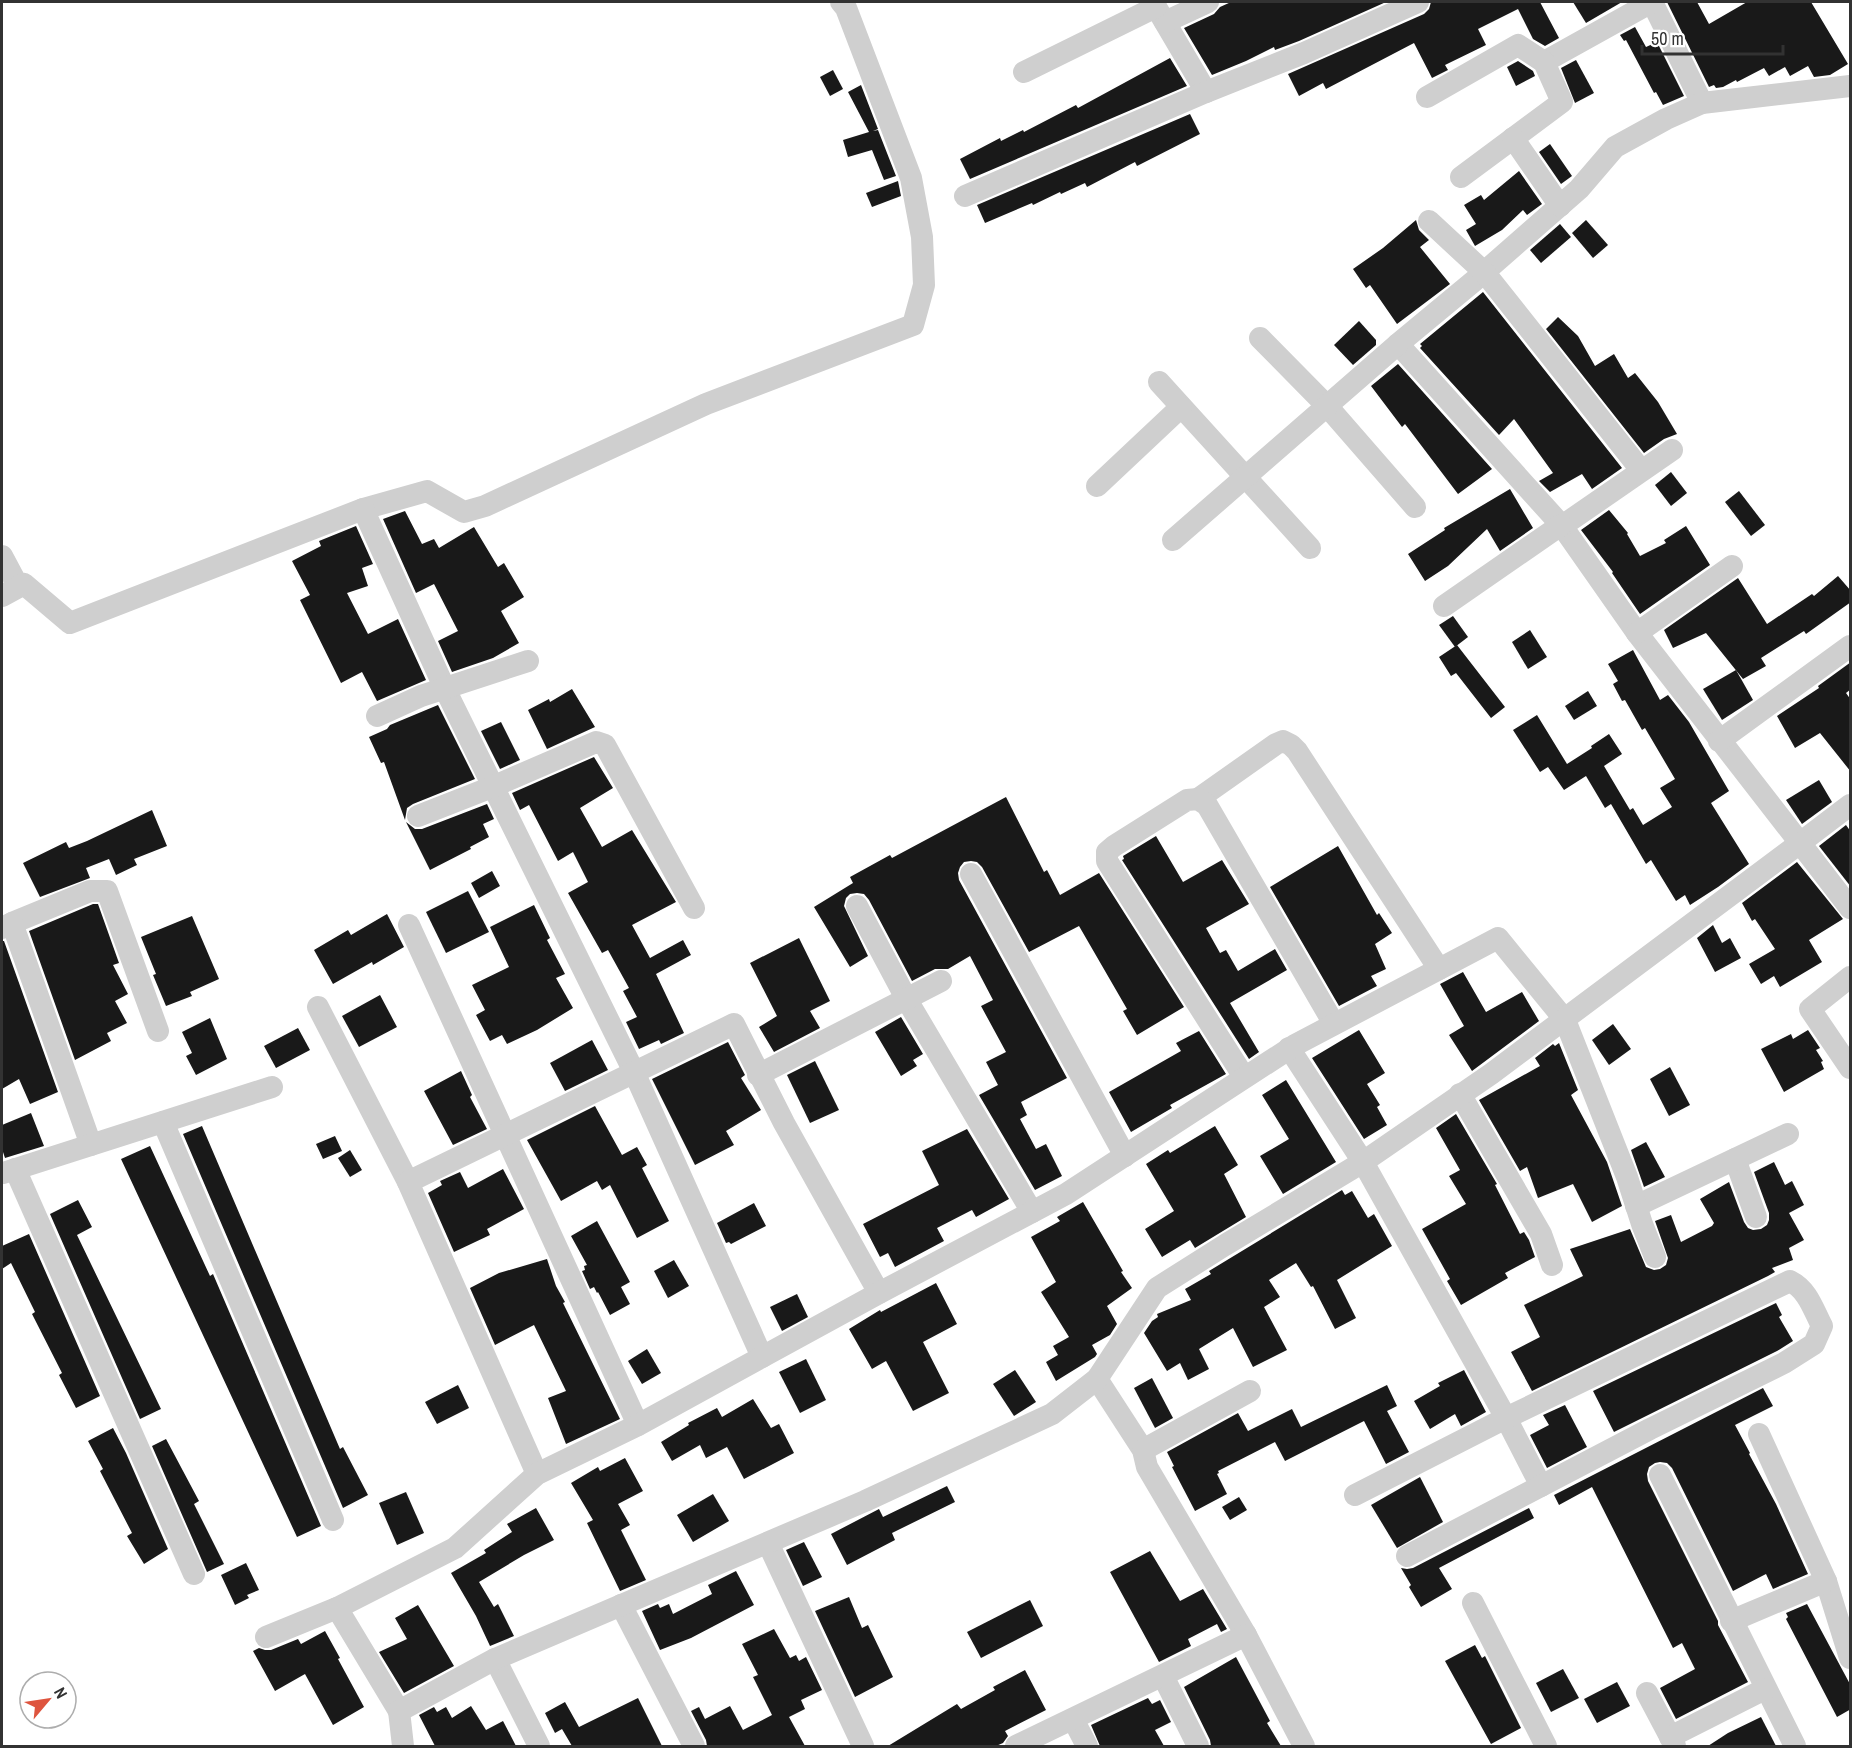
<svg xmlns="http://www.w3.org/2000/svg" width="1852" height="1748" font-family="'Archivo Narrow',sans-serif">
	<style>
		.building { fill: #191919 }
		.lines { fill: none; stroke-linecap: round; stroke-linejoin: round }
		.street { stroke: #cfcfcf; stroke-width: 22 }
	</style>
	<rect width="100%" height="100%" fill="#fff"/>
	<g class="building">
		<polygon points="1231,2 1386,2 1299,41 1275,50 1274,47 1246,61 1212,75 1184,28 1214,14 1220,7"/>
		<polygon points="1431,2 1540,2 1559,38 1545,46 1533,39 1518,9 1478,29 1486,45 1445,65 1448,70 1432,78 1414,43 1326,89 1323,83 1299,96 1288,74 1424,14 1429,9"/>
		<polygon points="1573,2 1622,2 1586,23"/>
		<polygon points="1667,2 1697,2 1709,24 1747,2 1811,2 1848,64 1830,75 1814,77 1808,66 1790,76 1785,67 1769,76 1764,68 1737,82 1736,80 1723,87 1716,88 1714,85 1709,87"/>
		<polygon points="1635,27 1646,47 1657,42 1684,96 1663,105 1656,92 1654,93 1626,40 1624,41 1620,35"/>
		<polygon points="1170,58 1187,86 970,179 960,159 1000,138 1001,141 1023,130 1024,132 1076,105 1078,108"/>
		<polygon points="1576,60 1594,93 1575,103 1561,68"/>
		<polygon points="1518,61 1533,71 1535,76 1516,86 1507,67"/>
		<polygon points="833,70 843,89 830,96 820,77"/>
		<polygon points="861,85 878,129 873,131 878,130 896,176 884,180 872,150 848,157 843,140 869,132 848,92"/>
		<polygon points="1190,114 1200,134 1137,166 1135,162 1087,187 1085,183 1061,194 1060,192 1033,205 1032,203 985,223 977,205"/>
		<polygon points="1550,144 1572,176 1561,184 1539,152"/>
		<polygon points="1519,171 1542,204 1527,215 1523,210 1502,230 1475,246 1466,230 1476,224 1464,205 1481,195 1484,200"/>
		<polygon points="898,181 901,196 872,207 866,193"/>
		<polygon points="1416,220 1419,230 1429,240 1420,247 1450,284 1397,324 1370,285 1366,288 1353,269 1383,248"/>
		<polygon points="1586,220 1608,245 1593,258 1572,233"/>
		<polygon points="1560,224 1571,237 1541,263 1530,250"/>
		<polygon points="1483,292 1622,468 1592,489 1582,474 1550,492 1539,481 1553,473 1514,419 1499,435 1420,348 1422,346 1420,344"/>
		<polygon points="1558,317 1578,336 1595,366 1614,354 1628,378 1635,373 1658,402 1677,434 1664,439 1644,453 1546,329"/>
		<polygon points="1359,321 1376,340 1376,345 1353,365 1334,345"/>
		<polygon points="1398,364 1492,469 1458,494 1405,424 1402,427 1371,386"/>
		<polygon points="1671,472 1687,493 1671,506 1655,485"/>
		<polygon points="1510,489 1533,528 1500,551 1487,529 1448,566 1425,581 1408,554 1445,530 1444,528"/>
		<polygon points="1739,491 1765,525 1751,536 1725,502"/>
		<polygon points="1609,510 1628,533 1627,534 1640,556 1666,543 1664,540 1686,526 1710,565 1640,614 1612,573 1613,572 1581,530"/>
		<polygon points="405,511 422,544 434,539 439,548 474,527 498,567 504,563 524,597 501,611 519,643 493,658 452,672 438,641 458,631 434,584 416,593 383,519"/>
		<polygon points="356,526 373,564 362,568 368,586 347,593 368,634 398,619 426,680 377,701 362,672 341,683 300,600 310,595 292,561 321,546 319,541"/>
		<polygon points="1838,576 1851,591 1851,602 1806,634 1804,631 1761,658 1766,666 1743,679 1706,633 1673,648 1664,630 1738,578 1767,624 1812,594 1814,596"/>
		<polygon points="1453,616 1468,637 1455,647 1439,625"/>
		<polygon points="1530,630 1547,657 1528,669 1512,642"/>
		<polygon points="1457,645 1505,707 1491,718 1456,673 1451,676 1439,657"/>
		<polygon points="1633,650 1660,700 1668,695 1689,722 1729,791 1711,803 1749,864 1718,887 1690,905 1685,895 1676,901 1651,860 1646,864 1611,804 1605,808 1586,776 1564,790 1548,767 1540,772 1513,730 1537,715 1567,764 1592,748 1591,746 1609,734 1622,754 1604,766 1630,810 1633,808 1643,825 1672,807 1660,788 1675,779 1645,728 1642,730 1625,700 1622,701 1613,684 1618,681 1608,664"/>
		<polygon points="1851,662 1851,689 1846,693 1851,700 1851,772 1820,733 1795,748 1777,716 1819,688 1818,686"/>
		<polygon points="1736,670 1753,700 1722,720 1703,689"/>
		<polygon points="572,689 595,727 547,749 528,710 549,699 550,702"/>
		<polygon points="1588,691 1597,706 1574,720 1565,706"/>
		<polygon points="438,705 475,779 413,804 407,808 405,820 384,762 381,763 369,737 387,729 390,725"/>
		<polygon points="501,722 520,760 500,769 481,731"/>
		<polygon points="594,757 613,788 580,808 602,847 632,830 676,902 632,925 650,958 683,940 691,955 656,974 684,1033 661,1044 659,1040 639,1049 626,1022 637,1017 623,991 629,988 608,950 602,953 568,893 588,882 573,852 558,861 529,805 520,810 512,793"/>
		<polygon points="1819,780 1832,802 1802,824 1786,800"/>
		<polygon points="1006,797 1044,872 1047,870 1060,895 1099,873 1184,1007 1137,1035 1123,1011 1127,1009 1079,926 1029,952 982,867 977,862 971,861 964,862 960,867 958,873 959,880 1067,1078 1021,1102 1027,1115 1020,1119 1036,1149 1046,1144 1062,1176 1035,1190 979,1095 998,1085 986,1062 1006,1052 981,1006 993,1000 970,956 948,969 935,969 912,981 869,900 864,894 857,893 850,894 846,898 844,906 868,956 850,967 814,907 853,883 850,877 890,855 892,858"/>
		<polygon points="487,804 494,819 483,824 489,837 470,847 471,849 430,870 406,822 415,829 422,829"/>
		<polygon points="152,810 167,846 134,859 137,865 116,875 109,859 86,868 90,878 40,897 23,863 66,842 69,848 87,841"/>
		<polygon points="1846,825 1851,832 1851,887 1819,846"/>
		<polygon points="1156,836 1183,882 1222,860 1249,904 1206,928 1220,953 1226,950 1238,971 1275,949 1287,970 1230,1003 1259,1052 1249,1059 1122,860 1124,859 1123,856"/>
		<polygon points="1338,846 1377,915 1379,913 1392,933 1375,944 1386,969 1371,976 1377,986 1339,1006 1270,887"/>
		<polygon points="1797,862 1843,919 1809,940 1822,962 1780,987 1774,976 1761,984 1749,964 1775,949 1755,919 1752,921 1742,903"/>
		<polygon points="492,871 500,886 479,898 471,883"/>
		<polygon points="468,891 489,932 446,953 426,912"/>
		<polygon points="93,904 98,904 119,963 113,965 128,994 115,1001 127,1023 107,1033 111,1041 75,1060 29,931"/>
		<polygon points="534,905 550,938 547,940 565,974 556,978 573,1008 537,1030 507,1044 502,1035 490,1041 476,1015 485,1010 472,985 509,967 490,927"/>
		<polygon points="387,914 404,947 373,965 372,962 333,984 314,950 348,930 351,935"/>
		<polygon points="192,916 219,979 190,992 192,996 166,1006 153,975 156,974 141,937"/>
		<polygon points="1713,925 1722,943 1730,938 1741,958 1715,972 1697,938"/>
		<polygon points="799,938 830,1001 810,1011 820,1028 774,1052 759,1027 777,1016 750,963"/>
		<polygon points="2,941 4,941 58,1092 30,1104 19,1079 2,1089"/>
		<polygon points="1463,972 1486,1012 1522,992 1539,1021 1472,1071 1449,1035 1464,1026 1440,984"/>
		<polygon points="380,995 397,1027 359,1047 342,1016"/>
		<polygon points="901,1017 923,1054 913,1060 917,1066 901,1076 875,1032"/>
		<polygon points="210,1018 227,1059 196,1075 186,1056 192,1053 182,1032"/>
		<polygon points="1613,1024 1631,1049 1609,1065 1592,1040"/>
		<polygon points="298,1028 310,1050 276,1068 264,1046"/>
		<polygon points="1359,1030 1385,1073 1367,1084 1380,1105 1377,1107 1387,1125 1364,1139 1312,1058"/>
		<polygon points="1808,1030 1820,1048 1816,1050 1823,1061 1821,1062 1824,1069 1784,1092 1761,1049 1791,1034 1793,1039"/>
		<polygon points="1199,1031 1226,1074 1170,1105 1172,1108 1131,1132 1109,1092 1181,1051 1176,1043"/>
		<polygon points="592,1040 608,1070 565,1091 550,1063"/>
		<polygon points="728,1042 745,1075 741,1078 761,1110 726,1131 734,1145 695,1165 652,1079"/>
		<polygon points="1559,1043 1578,1090 1571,1095 1607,1162 1622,1206 1592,1222 1573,1184 1538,1198 1527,1167 1520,1171 1479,1100 1540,1066 1535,1058 1553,1044 1555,1046"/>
		<polygon points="815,1061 839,1110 810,1123 787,1075"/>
		<polygon points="1670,1067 1690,1105 1669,1116 1650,1079"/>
		<polygon points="461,1071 472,1095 470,1097 487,1129 453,1145 424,1091"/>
		<polygon points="1286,1080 1336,1162 1283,1194 1260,1156 1289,1139 1262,1095"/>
		<polygon points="595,1106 622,1155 637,1147 647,1165 642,1168 669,1221 637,1238 610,1185 602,1190 597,1181 561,1201 527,1140"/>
		<polygon points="31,1113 44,1146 5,1158 2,1149 2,1125"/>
		<polygon points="1456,1114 1497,1184 1495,1185 1520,1234 1524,1232 1529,1240 1535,1257 1505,1273 1508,1278 1461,1305 1447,1281 1450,1279 1422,1229 1466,1204 1449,1176 1460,1170 1436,1128"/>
		<polygon points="202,1126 340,1449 343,1447 368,1495 343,1508 183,1134"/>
		<polygon points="1215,1126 1238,1165 1224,1174 1246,1217 1195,1248 1190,1240 1162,1257 1145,1229 1174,1211 1146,1164 1168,1150 1170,1153"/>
		<polygon points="967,1129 1009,1199 976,1217 972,1210 937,1228 944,1241 895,1267 888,1253 880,1257 863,1224 939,1185 922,1151"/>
		<polygon points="335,1136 342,1151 323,1159 316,1144"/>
		<polygon points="1646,1142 1665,1177 1644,1187 1631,1150"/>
		<polygon points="150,1146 210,1276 213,1274 321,1526 297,1537 121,1159"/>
		<polygon points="350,1150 362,1170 350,1177 338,1158"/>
		<polygon points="1774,1162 1785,1185 1792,1181 1804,1205 1789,1213 1804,1240 1789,1248 1793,1260 1772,1268 1775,1272 1768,1276 1532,1391 1511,1352 1540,1337 1524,1305 1583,1276 1570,1249 1630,1229 1646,1267 1654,1270 1660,1269 1666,1265 1668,1258 1655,1221 1671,1215 1681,1242 1712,1226 1714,1223 1700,1199 1729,1182 1744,1222 1748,1228 1753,1230 1761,1229 1767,1225 1769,1220 1769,1213 1754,1172"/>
		<polygon points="503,1169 524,1209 487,1229 490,1235 454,1252 428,1193 442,1185 440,1181 460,1172 468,1188"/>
		<polygon points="1342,1190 1345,1195 1352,1191 1368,1218 1374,1214 1392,1246 1337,1280 1356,1318 1335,1329 1313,1286 1311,1287 1296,1263 1269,1280 1280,1297 1264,1307 1287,1350 1253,1367 1233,1328 1199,1349 1209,1369 1188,1380 1180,1363 1167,1371 1144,1333 1152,1321 1158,1317 1157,1314 1191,1300 1185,1289 1211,1274 1209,1271"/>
		<polygon points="78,1200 92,1227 77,1235 161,1409 140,1419 50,1214"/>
		<polygon points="1083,1202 1123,1271 1121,1272 1132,1288 1107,1306 1117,1324 1110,1335 1092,1345 1097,1354 1095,1357 1056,1381 1046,1362 1058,1355 1053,1346 1069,1337 1041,1292 1056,1282 1031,1237 1060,1221 1057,1217"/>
		<polygon points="754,1203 766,1226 731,1244 729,1242 726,1243 717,1223"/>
		<polygon points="597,1221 630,1282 621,1287 630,1304 610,1315 598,1292 597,1293 594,1287 590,1289 582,1271 585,1270 584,1266 587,1265 571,1236"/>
		<polygon points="29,1234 100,1396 76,1408 59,1375 62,1373 32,1314 35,1312 11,1263 2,1269 2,1246"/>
		<polygon points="547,1259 556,1286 565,1302 563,1303 620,1419 566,1444 548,1398 566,1391 534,1325 495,1345 470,1288 499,1273"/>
		<polygon points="674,1260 689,1286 668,1298 654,1271"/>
		<polygon points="936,1283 957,1324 923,1342 949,1393 913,1411 886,1361 872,1369 849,1329 880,1310 881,1312"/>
		<polygon points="797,1294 808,1317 782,1331 770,1307"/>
		<polygon points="1776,1303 1782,1315 1779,1317 1793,1341 1777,1351 1614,1432 1593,1391"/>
		<polygon points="647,1349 661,1373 642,1384 628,1361"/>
		<polygon points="806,1359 826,1400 800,1413 779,1372"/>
		<polygon points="1015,1370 1036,1402 1014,1416 993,1384"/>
		<polygon points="1464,1370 1486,1412 1461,1426 1455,1414 1430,1429 1414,1401 1440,1386 1438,1383"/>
		<polygon points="1152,1378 1173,1418 1155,1428 1134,1388"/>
		<polygon points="458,1385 469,1408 437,1424 425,1402"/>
		<polygon points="1387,1385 1397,1406 1387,1411 1409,1452 1386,1464 1364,1421 1285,1461 1275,1442 1218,1471 1219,1473 1217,1474 1227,1494 1195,1511 1172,1467 1174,1466 1167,1452 1238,1413 1248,1431 1292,1409 1301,1427"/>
		<polygon points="1763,1388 1773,1406 1735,1425 1750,1453 1749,1454 1776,1504 1808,1574 1773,1589 1766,1574 1733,1591 1672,1468 1667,1463 1660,1462 1655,1463 1649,1467 1647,1474 1648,1481 1718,1621 1718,1625 1748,1682 1676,1719 1660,1688 1695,1669 1682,1643 1673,1648 1592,1487 1559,1505 1554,1495"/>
		<polygon points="753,1399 771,1428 779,1424 794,1453 744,1479 727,1447 706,1458 700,1445 672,1461 661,1442 689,1425 688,1423 717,1408 722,1417"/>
		<polygon points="1565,1405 1587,1447 1547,1468 1530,1435 1549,1425 1543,1415"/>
		<polygon points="113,1428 126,1453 168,1549 144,1564 127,1536 132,1533 100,1471 103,1469 88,1441"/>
		<polygon points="166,1439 199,1501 194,1504 224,1564 207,1572 152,1446"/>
		<polygon points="625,1458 643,1491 618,1504 630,1525 621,1530 646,1580 620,1591 587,1523 593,1520 571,1483 598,1467 600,1471"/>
		<polygon points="1420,1477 1443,1522 1397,1548 1371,1505"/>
		<polygon points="947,1486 955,1502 892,1533 895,1540 847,1565 831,1534 879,1509 883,1517"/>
		<polygon points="406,1492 424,1533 397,1545 379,1503"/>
		<polygon points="713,1494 729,1521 693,1542 677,1515"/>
		<polygon points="1239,1497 1247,1510 1230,1520 1222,1507"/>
		<polygon points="536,1508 554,1540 524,1555 479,1582 494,1607 498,1604 514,1636 490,1646 476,1616 451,1573 486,1553 484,1550 512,1532 507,1524"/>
		<polygon points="1529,1508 1534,1518 1439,1568 1452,1589 1421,1607 1409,1587 1411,1585 1401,1568 1407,1569 1413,1568"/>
		<polygon points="804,1542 822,1577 803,1586 786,1550"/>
		<polygon points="1150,1551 1180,1601 1203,1589 1227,1629 1221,1632 1217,1624 1188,1639 1191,1646 1159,1662 1110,1572"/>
		<polygon points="246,1563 259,1590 247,1595 249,1598 235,1605 221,1575"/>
		<polygon points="736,1571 754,1605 691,1638 660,1650 642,1611 658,1604 660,1608 669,1604 673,1614 712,1594 708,1585"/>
		<polygon points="849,1597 862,1628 868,1625 893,1677 855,1697 815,1611"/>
		<polygon points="1030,1600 1043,1626 981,1658 967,1632"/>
		<polygon points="1807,1604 1851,1686 1851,1709 1837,1717 1786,1619 1788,1617 1786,1613"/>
		<polygon points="418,1605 454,1666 404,1693 379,1652 407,1639 395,1618"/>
		<polygon points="774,1629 790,1658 796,1655 799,1661 806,1657 822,1690 801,1700 805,1709 789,1717 805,1746 707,1746 706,1740 691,1711 699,1707 705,1719 730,1706 743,1730 772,1715 753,1677 758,1675 742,1644"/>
		<polygon points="325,1631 340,1658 338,1659 364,1707 333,1725 305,1674 275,1691 253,1651 259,1648 265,1650 271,1650 298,1639 301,1644"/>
		<polygon points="1475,1645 1482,1658 1485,1656 1521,1728 1491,1744 1445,1661"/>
		<polygon points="1236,1657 1270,1721 1267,1723 1281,1746 1211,1746 1210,1740 1184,1687"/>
		<polygon points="1563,1669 1579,1698 1551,1712 1536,1683"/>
		<polygon points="1025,1670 1046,1710 1005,1731 1008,1736 1003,1743 996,1746 888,1746 957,1704 961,1709 995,1690 993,1687"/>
		<polygon points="1617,1682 1630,1706 1597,1723 1584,1699"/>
		<polygon points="638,1698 662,1746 572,1746 562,1729 555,1733 545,1713 565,1702 579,1727"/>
		<polygon points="1148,1698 1152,1704 1160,1700 1171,1722 1155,1730 1164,1746 1100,1746 1091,1725"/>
		<polygon points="471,1706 486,1730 503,1721 516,1746 435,1746 419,1715 434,1707 437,1712 446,1707 452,1718"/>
		<polygon points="1761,1717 1776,1746 1708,1746 1728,1733"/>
	</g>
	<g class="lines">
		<g class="street">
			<polyline points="1153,2 1206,92"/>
			<polyline points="1652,2 1702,103"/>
			<polyline points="1165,22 1208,2"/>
			<polyline points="1544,62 1652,2"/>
			<polyline points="1024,72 1156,7"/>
			<polyline points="1850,86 1702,103 1666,119 1615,147 1579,189 1474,281 1398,344 1562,526 1637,633 1800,843 1850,805"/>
			<polyline points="1427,97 1518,45 1544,62 1562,102 1461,177"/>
			<polyline points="1513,138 1560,206"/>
			<polyline points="965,196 1206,92 1304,53 1418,2"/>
			<polyline points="1429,221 1485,273 1641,470"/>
			<polyline points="1260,338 1327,406 1415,507"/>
			<polyline points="1159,382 1310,548"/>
			<polyline points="1097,486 1181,407"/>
			<polyline points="363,509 427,491 464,512 485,506 706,404 913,325 924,285 922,237 911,178 846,8 841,2"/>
			<polyline points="1562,526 1672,450"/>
			<polyline points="1173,540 1398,344"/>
			<polyline points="2,556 18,586"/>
			<polyline points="2,596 24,584 70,623 363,509 445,689 634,1072 762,1357"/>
			<polyline points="1444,606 1561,525"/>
			<polyline points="1637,633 1732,566"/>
			<polyline points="377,716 421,696 528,661"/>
			<polyline points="1719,741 1850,646"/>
			<polyline points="1198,799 1276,744 1283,741 1291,745 1297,751 1439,969"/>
			<polyline points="418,816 492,787 596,742 605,745 694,908"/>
			<polyline points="971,874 1125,1156"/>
			<polyline points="857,906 907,1000 1032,1212"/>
			<polyline points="12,923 90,891 107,891 158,1031"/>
			<polyline points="409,925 638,1425"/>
			<polyline points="2,928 12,923 91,1145"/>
			<polyline points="1850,977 1810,1009 1850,1068"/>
			<polyline points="318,1007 408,1182"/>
			<polyline points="1289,1048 1363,1162 1506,1418 1541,1486"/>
			<polyline points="758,1075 941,981"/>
			<polyline points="1244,1077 1107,861 1107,852 1114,846 1187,800 1198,799 1207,805 1334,1024"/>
			<polyline points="1460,1094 1541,1234 1552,1265"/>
			<polyline points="163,1122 333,1520"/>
			<polyline points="1735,1159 1756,1217"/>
			<polyline points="15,1169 194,1574"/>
			<polyline points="3,1173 272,1087"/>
			<polyline points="1636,1206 1788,1134"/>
			<polyline points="1097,1379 1143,1450 1147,1467 1246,1635"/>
			<polyline points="1759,1434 1826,1581 1850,1658"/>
			<polyline points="1143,1450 1250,1391"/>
			<polyline points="537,1474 408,1182 734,1024 784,1123 879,1293"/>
			<polyline points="1660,1475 1795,1746"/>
			<path d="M1355,1495L1506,1418L1790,1281C1808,1290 1813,1309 1822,1326L1814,1344L1784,1363L1650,1429L1407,1556"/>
			<polyline points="768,1543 863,1746"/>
			<polyline points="1473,1603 1546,1746"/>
			<polyline points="621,1605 694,1746"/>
			<polyline points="1731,1621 1826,1581"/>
			<polyline points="266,1637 337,1608"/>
			<polyline points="495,1659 539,1746"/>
			<polyline points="1163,1676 1198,1746"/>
			<polyline points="1647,1693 1675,1746"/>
			<polyline points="399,1711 337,1608 455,1548 537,1474 638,1425 879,1293 1066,1194 1295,1045 1498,938 1565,1020 1627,1177 1642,1224 1655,1257"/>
			<polyline points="1073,1719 1087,1746"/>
			<polyline points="1670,1737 1765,1689"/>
			<polyline points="403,1746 399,1711 495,1659 865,1501 1052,1414 1097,1379 1157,1288 1225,1245 1363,1162 1491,1074 1800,843 1850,908"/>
			<polyline points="1016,1746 1246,1635 1304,1746"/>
		</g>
	</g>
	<rect width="1852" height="1748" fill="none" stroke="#323232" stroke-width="6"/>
	<g transform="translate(48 1700) rotate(61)"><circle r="28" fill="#ffffff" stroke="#adadad" stroke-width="1.5"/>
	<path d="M0-4.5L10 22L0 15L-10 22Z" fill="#de543e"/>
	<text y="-9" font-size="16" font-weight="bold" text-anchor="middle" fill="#323232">N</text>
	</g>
	<path d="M1642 45v9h141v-9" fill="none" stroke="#323232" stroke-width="3"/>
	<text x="1651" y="45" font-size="18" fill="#323232" stroke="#ffffff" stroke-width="4.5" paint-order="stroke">50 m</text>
</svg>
